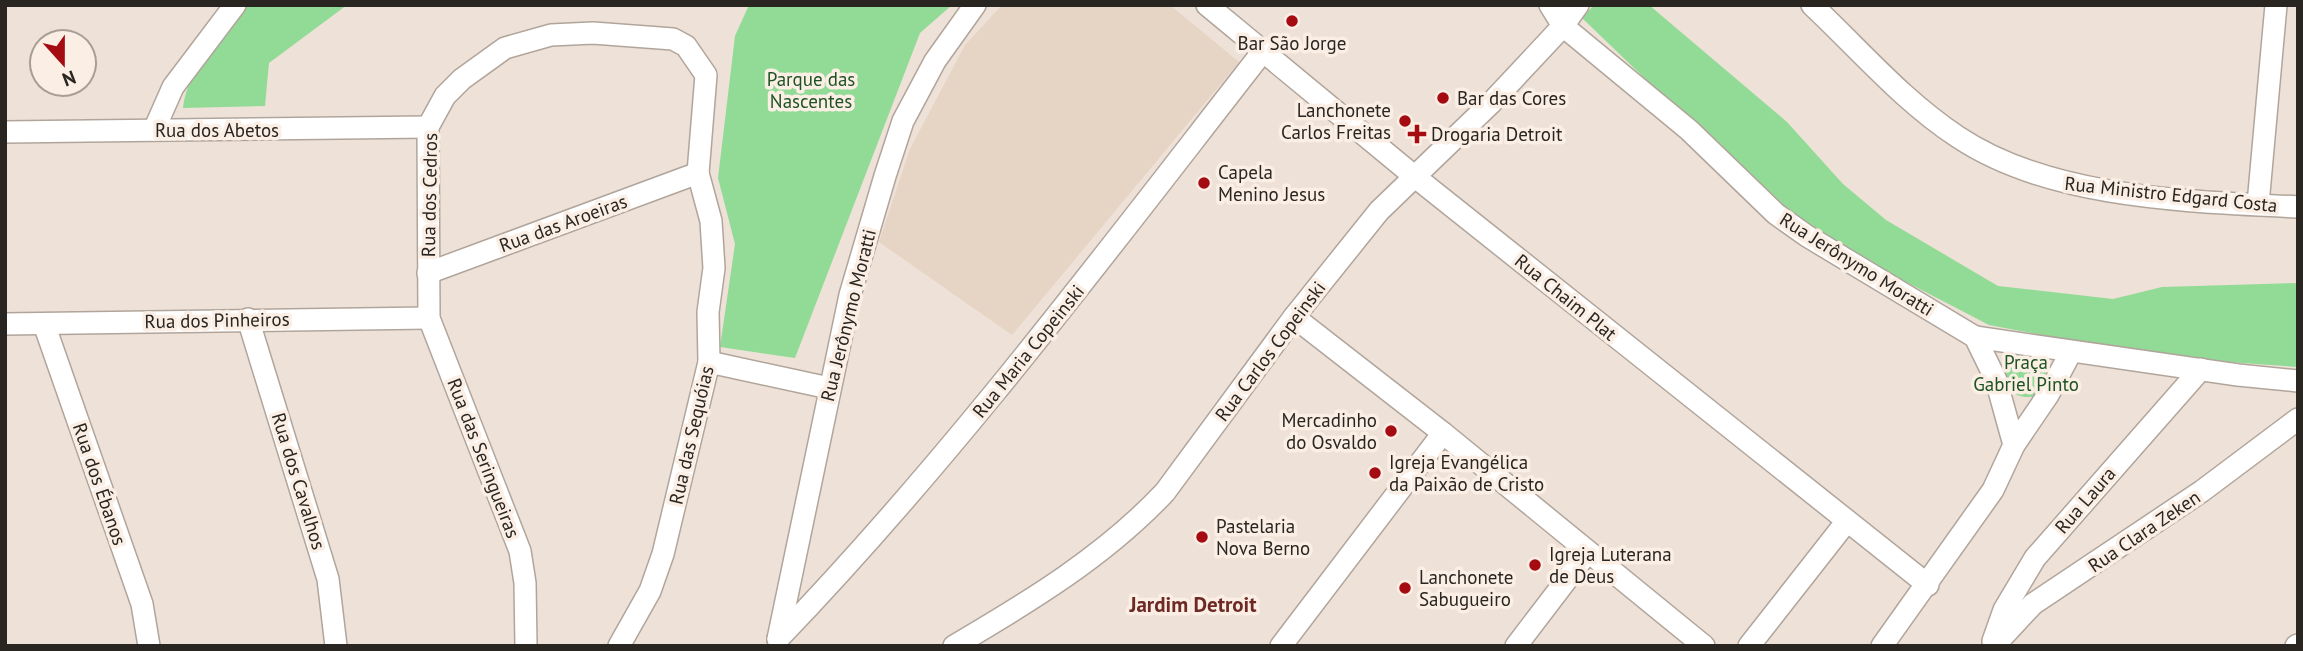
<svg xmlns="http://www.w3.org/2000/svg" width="2303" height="651" font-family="'PT Sans',sans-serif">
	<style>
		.built { fill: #e6d4c4 }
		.green { fill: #92db96 }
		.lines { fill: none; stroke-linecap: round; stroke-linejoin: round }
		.minor-casing { stroke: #b1a59b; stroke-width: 24 }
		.minor { stroke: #fff; stroke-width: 21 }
		.poi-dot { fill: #a40c12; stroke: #fbeee4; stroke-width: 2.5 }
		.labels { text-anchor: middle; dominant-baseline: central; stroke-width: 7; stroke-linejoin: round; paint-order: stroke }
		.poi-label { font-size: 19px; fill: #292521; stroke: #fbeee4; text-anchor: start }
		.park-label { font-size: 19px; fill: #1d5324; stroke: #fbeee4 }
		.street-label { font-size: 19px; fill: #292521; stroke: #fbeee4 }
		.neighbourhood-label { font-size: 21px; font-weight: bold; fill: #6f2924; stroke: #fbeee4 }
	</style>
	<rect width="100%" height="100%" fill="#eee1d7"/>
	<polygon class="built" points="1002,5 1170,5 1239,62 1012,335 879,242 910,149 965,45"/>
	<g class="green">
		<path d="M247,5H347L269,63L265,106L183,108C187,69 223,34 247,5Z"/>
		<polygon points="749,5 952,5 920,33 795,358 720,347 735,244 718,178 735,36"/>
		<polygon points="1594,5 1649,5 1787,122 1843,184 1886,220 1998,286 2113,299 2162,287 2298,283 2298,367 2200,360 2079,342 1989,325 1833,244 1764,193 1582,18"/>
		<path d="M2012,352L2044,355L2051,370L2036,396C2007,403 1992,372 2012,352Z"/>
	</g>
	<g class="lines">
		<defs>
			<g id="minor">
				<polyline points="1207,5 1414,176 1928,585"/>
				<polyline points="1550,5 1563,26 1689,130 1776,214 1807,236 1975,337 1996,380 2014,445"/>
				<path d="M1812,5C1860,50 1903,101 1958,137C2051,199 2188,201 2298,207"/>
				<polyline points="154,130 173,87 235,5"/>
				<polyline points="5,132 428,127"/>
				<polyline points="2258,204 2276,5"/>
				<polyline points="428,273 698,173"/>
				<polyline points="1294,317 1443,433 1704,646"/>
				<polyline points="248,319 328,579 336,646"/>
				<polyline points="5,324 429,318"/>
				<polyline points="44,324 142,604 149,646"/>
				<polyline points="1975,337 2238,375 2298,381"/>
				<polyline points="709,362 829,388"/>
				<path d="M778,639C955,455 1107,251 1264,50"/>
				<polyline points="778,639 850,295 885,176 903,121 935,61 975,5"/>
				<polyline points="1993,641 2004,610 2035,558 2201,369"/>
				<polyline points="526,646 525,583 520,551 429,318 428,127 445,96 462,79 505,48 551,35 593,33 673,39 686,46 706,75 698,173 711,221 714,268 708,312 709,362 663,554 650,591 619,646"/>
				<path d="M954,646C1029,602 1105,556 1165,492L1294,317L1379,211L1491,103L1563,26L1578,5"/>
				<polyline points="1281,646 1443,433"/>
				<polyline points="1516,646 1587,553"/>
				<polyline points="1749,646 1847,521"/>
				<polyline points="1882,646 1993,490 2014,445 2048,395 2071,352"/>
				<polyline points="1994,646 2033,604 2202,491 2298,419"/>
				<polyline points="2296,646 2298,645"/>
			</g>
		</defs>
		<use href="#minor" class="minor-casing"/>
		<use href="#minor" class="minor"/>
	</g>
	<g class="poi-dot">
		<circle cx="1292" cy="21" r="7"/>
		<circle cx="1443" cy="98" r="7"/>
		<circle cx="1405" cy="121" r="7"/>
		<path d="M1413.5 123.5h7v7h7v7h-7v7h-7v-7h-7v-7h7z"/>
		<circle cx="1204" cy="183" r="7"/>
		<circle cx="1391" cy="431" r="7"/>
		<circle cx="1375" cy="473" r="7"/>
		<circle cx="1202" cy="537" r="7"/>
		<circle cx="1535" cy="565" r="7"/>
		<circle cx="1405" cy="588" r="7"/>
	</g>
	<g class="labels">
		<g class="poi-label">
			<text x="1292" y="43" text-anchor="middle">Bar São Jorge</text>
			<text x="1457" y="98">Bar das Cores</text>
			<text x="1391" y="110" text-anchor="end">Lanchonete<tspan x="1391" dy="22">Carlos Freitas</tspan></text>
			<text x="1431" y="134">Drogaria Detroit</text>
			<text x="1218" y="172">Capela<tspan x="1218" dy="22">Menino Jesus</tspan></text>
			<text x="1377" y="420" text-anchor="end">Mercadinho<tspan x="1377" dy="22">do Osvaldo</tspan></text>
			<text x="1389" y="462">Igreja Evangélica<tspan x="1389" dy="22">da Paixão de Cristo</tspan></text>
			<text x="1216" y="526">Pastelaria<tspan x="1216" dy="22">Nova Berno</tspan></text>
			<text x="1549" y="554">Igreja Luterana<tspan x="1549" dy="22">de Deus</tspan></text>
			<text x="1419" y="577">Lanchonete<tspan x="1419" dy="22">Sabugueiro</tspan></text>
		</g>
		<g class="park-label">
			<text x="811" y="79">Parque das<tspan x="811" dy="22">Nascentes</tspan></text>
			<text x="2026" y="362">Praça<tspan x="2026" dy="22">Gabriel Pinto</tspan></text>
		</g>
		<g class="street-label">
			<text x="217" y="130">Rua dos Abetos</text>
			<text transform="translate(2171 194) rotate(6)">Rua Ministro Edgard Costa</text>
			<text transform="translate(429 195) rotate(-89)">Rua dos Cedros</text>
			<text transform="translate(563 223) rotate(-20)">Rua das Aroeiras</text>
			<text transform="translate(1857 264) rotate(32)">Rua Jerônymo Moratti</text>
			<text transform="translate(1566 297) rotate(39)">Rua Chaim Plat</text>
			<text transform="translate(848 315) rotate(-76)">Rua Jerônymo Moratti</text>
			<text transform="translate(217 320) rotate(-1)">Rua dos Pinheiros</text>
			<text transform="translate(1028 351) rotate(-51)">Rua Maria Copeinski</text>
			<text transform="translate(1270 351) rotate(-53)">Rua Carlos Copeinski</text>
			<text transform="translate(691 435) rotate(-77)">Rua das Sequóias</text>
			<text transform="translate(484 458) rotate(69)">Rua das Seringueiras</text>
			<text transform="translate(299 481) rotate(73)">Rua dos Cavalhos</text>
			<text transform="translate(100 484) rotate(71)">Rua dos Ébanos</text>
			<text transform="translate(2085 500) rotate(-49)">Rua Laura</text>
			<text transform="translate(2144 531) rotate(-34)">Rua Clara Zeken</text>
		</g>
		<g class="neighbourhood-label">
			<text x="1193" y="604">Jardim Detroit</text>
		</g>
	</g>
	<rect width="2303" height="651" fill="none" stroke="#292521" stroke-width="14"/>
	<g transform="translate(63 63) rotate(159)"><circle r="33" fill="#fbeee4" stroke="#a79e96" stroke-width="2"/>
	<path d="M0-5L12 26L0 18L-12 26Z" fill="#a40c12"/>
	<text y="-10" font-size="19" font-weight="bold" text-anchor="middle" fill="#292521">N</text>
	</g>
</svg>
